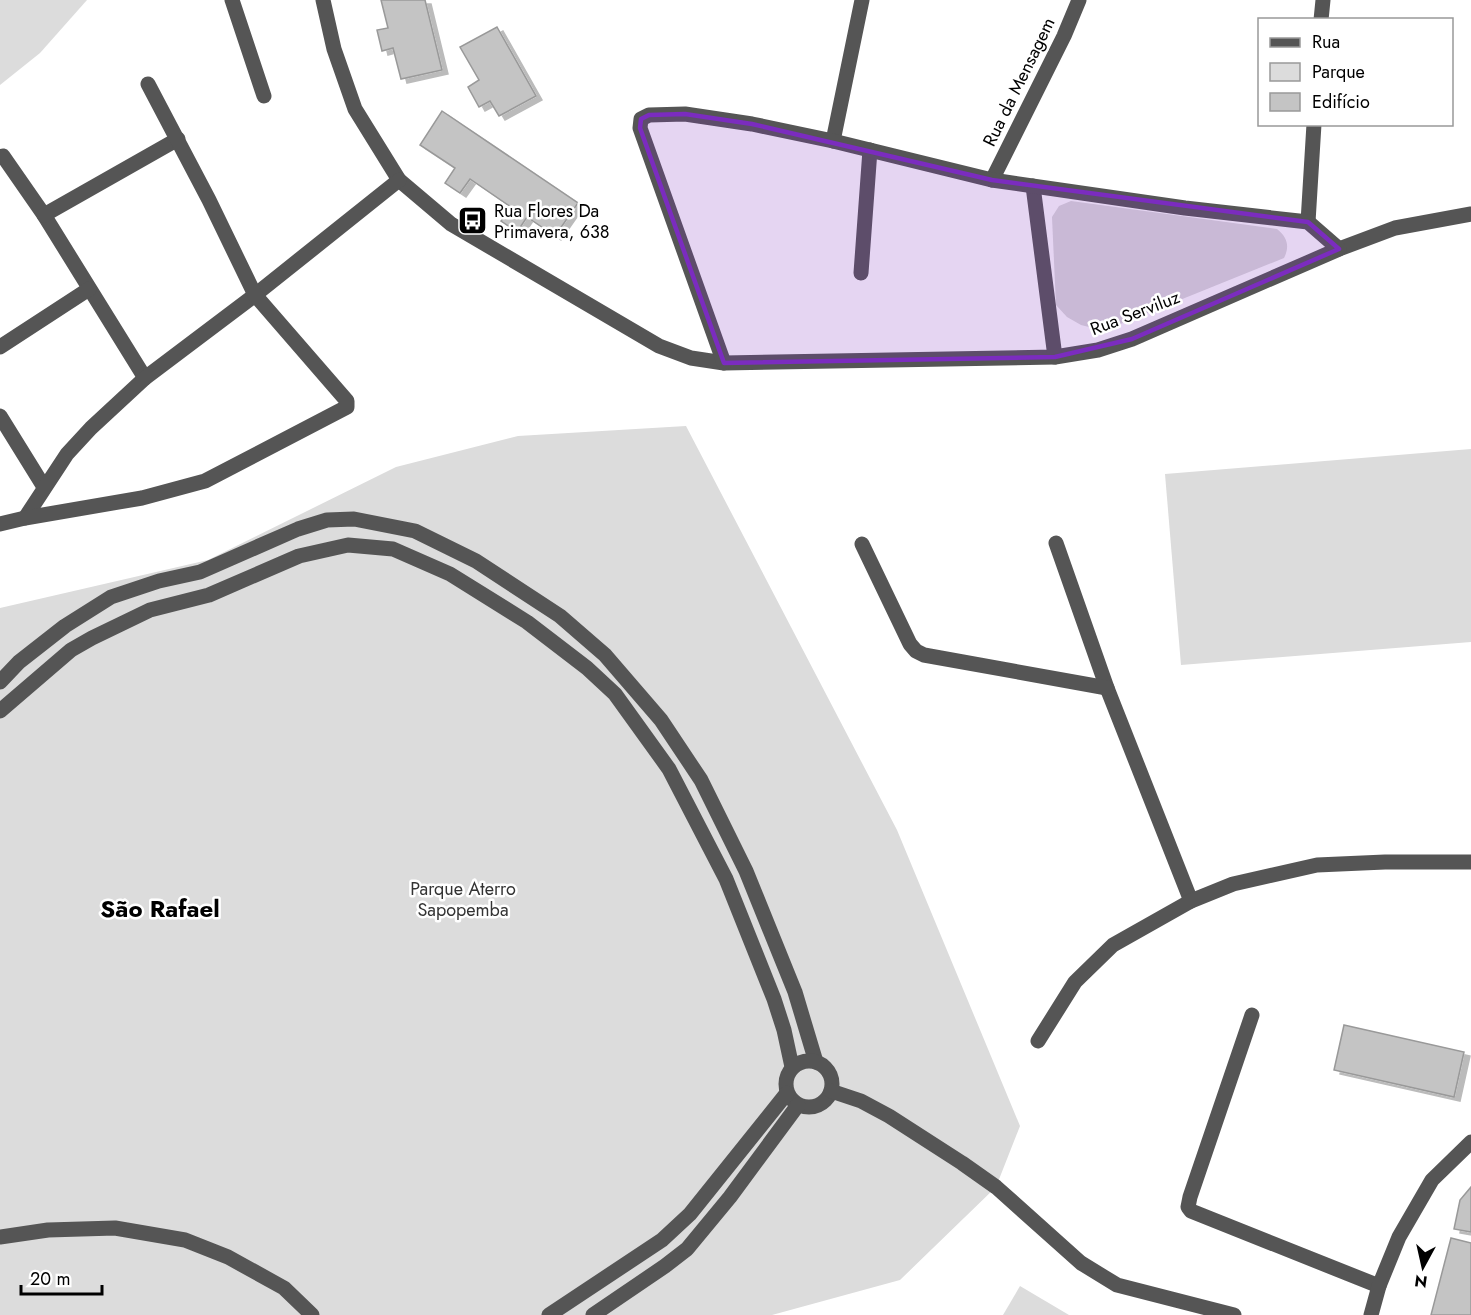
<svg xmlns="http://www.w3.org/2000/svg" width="1471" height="1315" font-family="Jost,sans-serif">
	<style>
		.green { fill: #dcdcdc }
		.building { fill: #c4c4c4; stroke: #999; stroke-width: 1.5; filter: url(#shadow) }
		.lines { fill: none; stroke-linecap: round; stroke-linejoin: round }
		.minor { stroke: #555; stroke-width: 15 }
		.marked { fill: #7b2cbf; fill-opacity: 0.2; stroke: #7b2cbf; stroke-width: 4.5; stroke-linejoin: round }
		.labels { text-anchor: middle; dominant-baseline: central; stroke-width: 5; stroke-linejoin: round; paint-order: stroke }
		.street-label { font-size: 18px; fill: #000; stroke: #fff }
		.poi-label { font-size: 18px; fill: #000; stroke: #fff; text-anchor: start }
		.park-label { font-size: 18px; fill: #333; stroke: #fff }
		.district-label { font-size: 24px; font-weight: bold; fill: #000; stroke: #fff }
	</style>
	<defs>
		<filter id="shadow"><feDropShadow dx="6" dy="4" stdDeviation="0" flood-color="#0004"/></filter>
	</defs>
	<rect width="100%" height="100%" fill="#fff"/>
	<g class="green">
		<polygon points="0,0 87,0 40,53 0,85"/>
		<path d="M1071,201L1277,229C1287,237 1290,246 1284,258L1113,327L1097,329L1081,325L1067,317L1056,305L1052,217L1059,206Z"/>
		<polygon points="686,426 897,830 1020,1126 996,1187 900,1280 772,1315 0,1315 0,608 208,560 396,467 518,436"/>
		<polygon points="1471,449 1471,642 1181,665 1165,474"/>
		<polygon points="1020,1286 1069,1315 1003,1315"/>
	</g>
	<g class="building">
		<polygon points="381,0 425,0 442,70 401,79 393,48 382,51 377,30 388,28"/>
		<polygon points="497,27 536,96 499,116 490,101 479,107 468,87 479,80 460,47"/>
		<polygon points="442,111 578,203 555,236 527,217 517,232 501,221 511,207 470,179 460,193 445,183 455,168 420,145"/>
		<polygon points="1344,1025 1464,1052 1454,1097 1334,1070"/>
		<polygon points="1471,1187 1471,1232 1454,1229 1460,1200"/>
		<polygon points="1451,1238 1471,1243 1471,1315 1431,1315"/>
	</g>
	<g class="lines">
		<g class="minor">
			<polyline points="232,0 264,96"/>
			<polyline points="323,0 334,49 355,109 399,180 451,224 659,346 691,358 724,363 1055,357 1098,350 1132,339 1339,249 1395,228 1471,214"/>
			<polyline points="1321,20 1323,0"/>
			<polyline points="833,141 862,0"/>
			<polyline points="3,156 44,215 145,378"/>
			<polyline points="992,180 1064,36 1079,0"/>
			<polyline points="1033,186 1055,357"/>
			<polyline points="44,215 178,139"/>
			<polyline points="1308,222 1314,124"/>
			<polyline points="861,273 870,150"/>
			<polyline points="0,347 89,289"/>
			<polyline points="724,363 640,128 641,119 649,115 685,114 752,124 833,141 992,180 1185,208 1308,222 1339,249"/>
			<polyline points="0,416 44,487"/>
			<polyline points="25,518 67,454 91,428 145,378 255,295 399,180"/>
			<polyline points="0,524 25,518 142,498 205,481 347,407 347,401 255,295 209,200 148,84"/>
			<polyline points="1056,543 1107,688 1191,901"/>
			<polyline points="862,544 910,644 916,651 924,655 1107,688"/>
			<polyline points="0,682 19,662 65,626 111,597 159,581 200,572 298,529 327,520 354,519 415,531 476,561 560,616 605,655 661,720 701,780 746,871 795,992 816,1062"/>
			<polyline points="0,711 71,650 92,638 150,610 209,595 299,556 348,545 393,549 450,574 527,622 587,668 615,694 669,769 726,879 774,999 784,1030 792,1067"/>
			<polyline points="1252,1015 1190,1197 1188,1207 1191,1211 1379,1286"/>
			<polyline points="1038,1041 1075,982 1113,945 1191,901 1233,884 1317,865 1385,862 1471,862"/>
			<circle cx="809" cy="1084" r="23"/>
			<polyline points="831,1091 861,1101 889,1116 962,1163 996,1187 1081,1263 1117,1285 1234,1315"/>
			<polyline points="0,1237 48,1230 115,1228 185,1240 228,1257 284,1288 312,1315"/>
			<polyline points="549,1315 662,1240 690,1214 787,1093"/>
			<polyline points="593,1315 665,1266 687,1249 730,1197 798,1105"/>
			<polyline points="1371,1315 1379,1286 1399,1237 1432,1180 1471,1142"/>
		</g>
	</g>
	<path class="marked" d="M685,114L752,124L992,180L1308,222L1339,249L1132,339L1055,357L724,363L640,128L641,119L649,115Z"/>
	<defs>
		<symbol id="bus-square" viewBox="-11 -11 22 22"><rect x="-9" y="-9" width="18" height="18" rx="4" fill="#000" stroke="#fff"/><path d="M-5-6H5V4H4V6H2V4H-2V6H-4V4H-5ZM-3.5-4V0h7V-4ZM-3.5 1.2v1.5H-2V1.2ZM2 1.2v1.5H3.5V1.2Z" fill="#fff"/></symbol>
	</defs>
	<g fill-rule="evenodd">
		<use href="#bus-square" x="456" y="204" width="33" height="33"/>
	</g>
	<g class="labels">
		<g class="street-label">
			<text transform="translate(1019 82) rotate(-64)">Rua da Mensagem</text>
			<text transform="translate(1135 313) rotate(-21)">Rua Serviluz</text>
		</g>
		<g class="poi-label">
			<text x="494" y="211">Rua Flores Da<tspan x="494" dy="21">Primavera, 638</tspan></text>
		</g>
		<g class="park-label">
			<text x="463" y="889">Parque Aterro<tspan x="463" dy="21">Sapopemba</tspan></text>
		</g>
		<g class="district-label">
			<text x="160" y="908">São Rafael</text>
		</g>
	</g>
	<rect x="1258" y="18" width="195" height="108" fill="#ffffff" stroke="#999999" stroke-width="1.5"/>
	<rect x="1270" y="38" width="30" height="9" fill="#555555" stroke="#999999" stroke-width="1.5"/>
	<text x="1312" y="48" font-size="18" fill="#000000">Rua</text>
	<rect x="1270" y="63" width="30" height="18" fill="#dcdcdc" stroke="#999999" stroke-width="1.5"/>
	<text x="1312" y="78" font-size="18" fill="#000000">Parque</text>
	<rect x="1270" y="93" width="30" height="18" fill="#c4c4c4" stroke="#999999" stroke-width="1.5"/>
	<text x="1312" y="108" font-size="18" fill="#000000">Edifício</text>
	<g transform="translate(1423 1267) rotate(188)" stroke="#ffffff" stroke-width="4.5" paint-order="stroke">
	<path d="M0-4.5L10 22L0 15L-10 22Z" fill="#000000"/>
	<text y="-9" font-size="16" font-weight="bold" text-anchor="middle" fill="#000000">N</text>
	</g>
	<path d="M21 1285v9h81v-9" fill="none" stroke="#000000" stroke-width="3"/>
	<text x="30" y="1285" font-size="18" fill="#000000" stroke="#ffffff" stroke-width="4.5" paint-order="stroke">20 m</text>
</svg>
